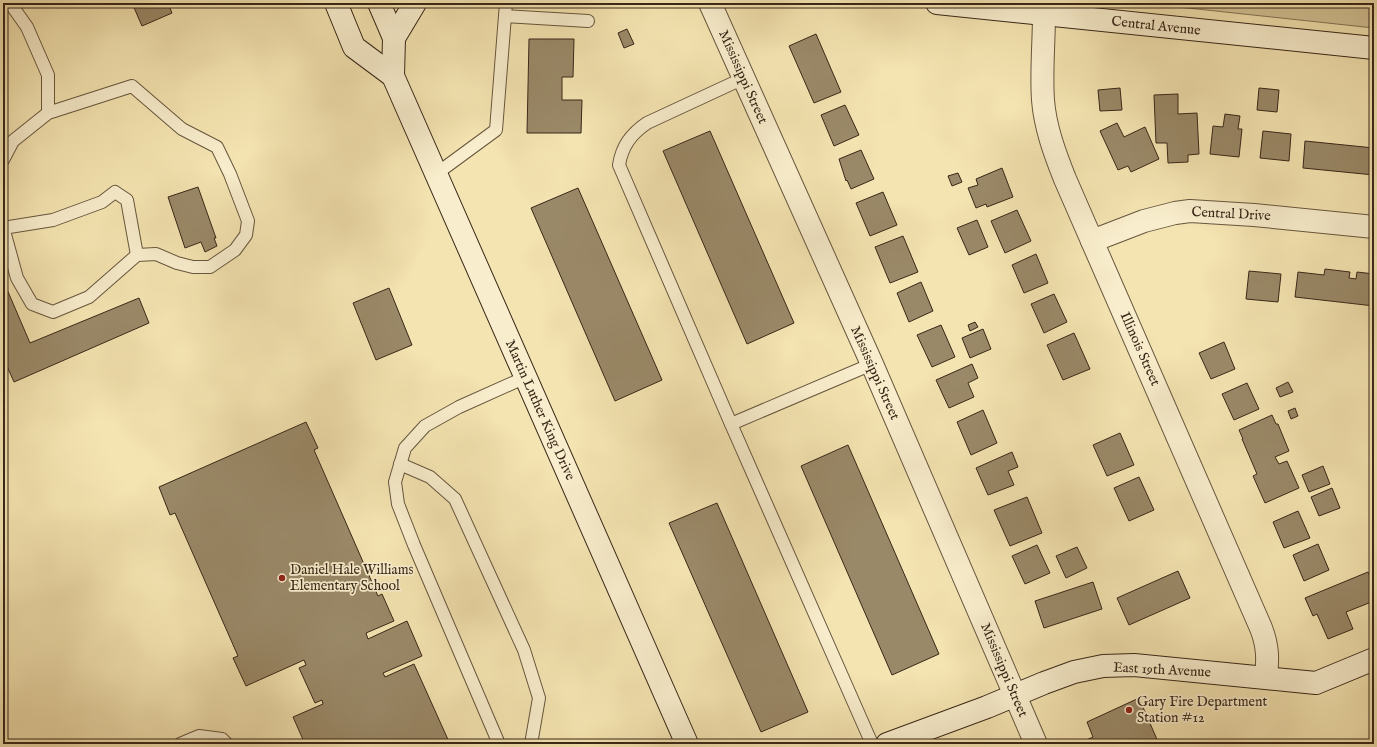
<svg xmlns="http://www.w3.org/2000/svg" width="1377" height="747" font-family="'IM FELL English',serif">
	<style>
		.green { fill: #d4c497; stroke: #867658 }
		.building { fill: #9a8968; stroke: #382718 }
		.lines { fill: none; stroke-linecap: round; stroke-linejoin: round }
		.lane-casing { stroke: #67563e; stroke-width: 14 }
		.street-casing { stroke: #67563e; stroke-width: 24 }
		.secondary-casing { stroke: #382718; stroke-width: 24 }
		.lane { stroke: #f8edcc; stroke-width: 12 }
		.street { stroke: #f8edcc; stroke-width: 22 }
		.secondary { stroke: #f8edcc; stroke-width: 22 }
		.poi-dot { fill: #8f2418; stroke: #f8edcc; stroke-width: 1.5 }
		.labels { text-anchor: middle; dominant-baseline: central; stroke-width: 3.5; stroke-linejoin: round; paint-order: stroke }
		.street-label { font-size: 14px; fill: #382718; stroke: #f8edcc }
		.poi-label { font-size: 14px; fill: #382718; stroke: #f8edcc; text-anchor: start }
	</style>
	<rect width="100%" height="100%" fill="#f4e4b1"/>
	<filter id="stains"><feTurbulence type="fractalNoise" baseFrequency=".005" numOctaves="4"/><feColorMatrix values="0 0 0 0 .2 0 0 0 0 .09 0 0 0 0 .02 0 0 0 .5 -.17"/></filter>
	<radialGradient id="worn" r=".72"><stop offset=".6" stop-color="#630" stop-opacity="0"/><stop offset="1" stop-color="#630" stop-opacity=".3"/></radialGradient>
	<polygon class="green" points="1141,3 1374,3 1374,28"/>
	<g class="building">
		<polygon points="132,3 168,3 172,13 142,26"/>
		<polygon points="627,29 634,44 624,48 618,33"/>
		<polygon points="816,34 841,92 814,103 789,46"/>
		<polygon points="529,39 574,39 573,77 562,77 562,100 582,100 581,133 527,133"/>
		<polygon points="1120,88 1122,110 1100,111 1098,90"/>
		<polygon points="1259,88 1279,90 1277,112 1257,110"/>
		<polygon points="1178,94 1178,114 1197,113 1199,154 1188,155 1188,162 1168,163 1167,143 1156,143 1154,95"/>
		<polygon points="845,105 859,135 834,146 821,115"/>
		<polygon points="1225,114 1240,116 1238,129 1242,129 1239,157 1210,154 1213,126 1223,127"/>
		<polygon points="1117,123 1124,137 1145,127 1159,159 1131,172 1128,166 1118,170 1100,131"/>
		<polygon points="710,131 794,323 747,344 663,151"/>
		<polygon points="1263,131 1291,134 1289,161 1260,158"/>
		<polygon points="1305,141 1374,148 1374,175 1303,168"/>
		<polygon points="861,150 874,179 851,189 847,180 846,181 839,159"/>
		<polygon points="1002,168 1013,197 987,207 986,204 976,208 968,188 978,185 976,179"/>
		<polygon points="958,173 962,182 952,186 948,176"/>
		<polygon points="198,187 216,238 214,238 217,246 205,252 201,242 185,248 168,197"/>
		<polygon points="578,188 662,380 615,401 531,208"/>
		<polygon points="883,192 897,225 870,236 856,203"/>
		<polygon points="1017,210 1031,241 1005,253 991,221"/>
		<polygon points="977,220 988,247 969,255 957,228"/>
		<polygon points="903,236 918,272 890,283 875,247"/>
		<polygon points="1036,254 1048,283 1024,293 1012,265"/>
		<polygon points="1325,269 1350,272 1349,278 1356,279 1357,272 1374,274 1374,306 1295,297 1298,272 1324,275"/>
		<polygon points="1249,271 1281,274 1278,302 1246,299"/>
		<polygon points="3,280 30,343 139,298 149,323 14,382 3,357"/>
		<polygon points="921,282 933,311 909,322 897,293"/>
		<polygon points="389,288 412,345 376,360 353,303"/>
		<polygon points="1054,294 1067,322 1044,333 1031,304"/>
		<polygon points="975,322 978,327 970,331 968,325"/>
		<polygon points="941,325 955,357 932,367 917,335"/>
		<polygon points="983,329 991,349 970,358 962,338"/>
		<polygon points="1074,333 1090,369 1063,380 1047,345"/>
		<polygon points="1224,342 1235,369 1211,379 1199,353"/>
		<polygon points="972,364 978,378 968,383 974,397 949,408 936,380"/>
		<polygon points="1288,382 1293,392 1280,397 1276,388"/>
		<polygon points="1247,383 1259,409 1234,420 1222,394"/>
		<polygon points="1295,408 1298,416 1291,419 1288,411"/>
		<polygon points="983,410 997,443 971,455 957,422"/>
		<polygon points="1272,415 1276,424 1278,424 1289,451 1275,457 1279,464 1287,461 1299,488 1265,503 1253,476 1257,474 1242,439 1243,439 1239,430"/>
		<polygon points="306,422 318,448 314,450 378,596 382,594 394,621 366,633 368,639 407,621 422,656 383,673 385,677 414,664 450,744 305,744 293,717 323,704 322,700 315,703 299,668 306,665 304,660 246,686 233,658 238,656 175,513 170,515 159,487"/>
		<polygon points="1120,433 1134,465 1107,476 1093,445"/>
		<polygon points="848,445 939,654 892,675 801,466"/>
		<polygon points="1012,452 1018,467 1008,471 1014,485 988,495 976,468"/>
		<polygon points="1323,466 1330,484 1309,492 1302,475"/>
		<polygon points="1139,477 1154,510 1129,521 1114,488"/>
		<polygon points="1332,488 1340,508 1319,516 1311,497"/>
		<polygon points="1027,497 1042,533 1010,546 994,510"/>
		<polygon points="717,503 808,712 761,732 669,523"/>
		<polygon points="1298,511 1310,538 1284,548 1273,522"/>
		<polygon points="1318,544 1329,570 1304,581 1293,555"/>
		<polygon points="1037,545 1050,573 1025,584 1012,556"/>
		<polygon points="1077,547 1087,568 1066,578 1056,556"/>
		<polygon points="1178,571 1190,598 1129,625 1117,598"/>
		<polygon points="1368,572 1374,586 1374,601 1346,612 1353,629 1328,639 1317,614 1313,616 1305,598"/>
		<polygon points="1093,582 1102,609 1044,628 1035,601"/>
		<polygon points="1139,698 1159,744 1086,744 1084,741 1093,737 1087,722"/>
	</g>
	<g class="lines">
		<defs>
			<g id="lane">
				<polyline points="10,3 27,27 48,75 48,113"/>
				<polyline points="505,16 588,21"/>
				<path d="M744,78L647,123C631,134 622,146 619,165L731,424L872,744"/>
				<polyline points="3,160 13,141 48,113 132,86 182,129 217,147 230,174 248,221 246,235 235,250 210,267 193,267 177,263 156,254 137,255 89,297 53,312 32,304 17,278 3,227"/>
				<polyline points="436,174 496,130 506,3"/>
				<polyline points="3,228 53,220 102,202 115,192 127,200 137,255"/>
				<polyline points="731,424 872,364"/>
				<polyline points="400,464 430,477 455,499 524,650 539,698 531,744"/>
				<polyline points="180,744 199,736 222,739 227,744"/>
				<polyline points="499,744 414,545 398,504 395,482 405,448 425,426 459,407 526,377"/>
			</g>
			<g id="street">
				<polyline points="710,3 872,364 1036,744"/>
				<path d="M1044,14C1044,42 1041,72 1043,100C1045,127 1055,154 1065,179L1261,628C1268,646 1268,659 1266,677"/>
				<polyline points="1092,241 1144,221 1175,213 1190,211 1254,215 1374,227"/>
			</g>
			<g id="secondary">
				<polyline points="336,3 354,47 393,76"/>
				<polyline points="379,3 394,38 393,76 687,744"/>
				<polyline points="937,3 1374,48"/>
				<polyline points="394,38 415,3"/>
				<polyline points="887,744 987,707 1044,683 1074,672 1103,666 1134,665 1316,683 1374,659"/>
			</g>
		</defs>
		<use href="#lane" class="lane-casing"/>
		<use href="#street" class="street-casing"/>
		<use href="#secondary" class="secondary-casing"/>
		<use href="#lane" class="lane"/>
		<use href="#street" class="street"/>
		<use href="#secondary" class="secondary"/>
	</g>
	<g class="poi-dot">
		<circle cx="282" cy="578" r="4"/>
		<circle cx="1129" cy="710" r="4"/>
	</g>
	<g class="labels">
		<g class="street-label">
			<text transform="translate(1156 26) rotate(6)">Central Avenue</text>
			<text transform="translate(743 77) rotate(66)">Mississippi Street</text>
			<text transform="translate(1231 214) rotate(3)">Central Drive</text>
			<text transform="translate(1140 349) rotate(66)">Illinois Street</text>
			<text transform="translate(875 373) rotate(66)">Mississippi Street</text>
			<text transform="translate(540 410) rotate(66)">Martin Luther King Drive</text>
			<text transform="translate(1004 670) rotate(67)">Mississippi Street</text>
			<text transform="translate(1162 670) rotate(3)">East 19th Avenue</text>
		</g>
		<g class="poi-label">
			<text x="290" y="570">Daniel Hale Williams<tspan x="290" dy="16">Elementary School</tspan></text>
			<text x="1137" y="702">Gary Fire Department<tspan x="1137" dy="16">Station #12</tspan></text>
		</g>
	</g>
	<rect width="1377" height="747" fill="none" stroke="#f4e4b1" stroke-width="16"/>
	<rect x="4" y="4" width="1369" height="739" fill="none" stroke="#382718" stroke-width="2"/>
	<rect x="8" y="8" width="1361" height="731" fill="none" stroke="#382718"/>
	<rect width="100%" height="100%" filter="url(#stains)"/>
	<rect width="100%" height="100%" fill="url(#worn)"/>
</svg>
